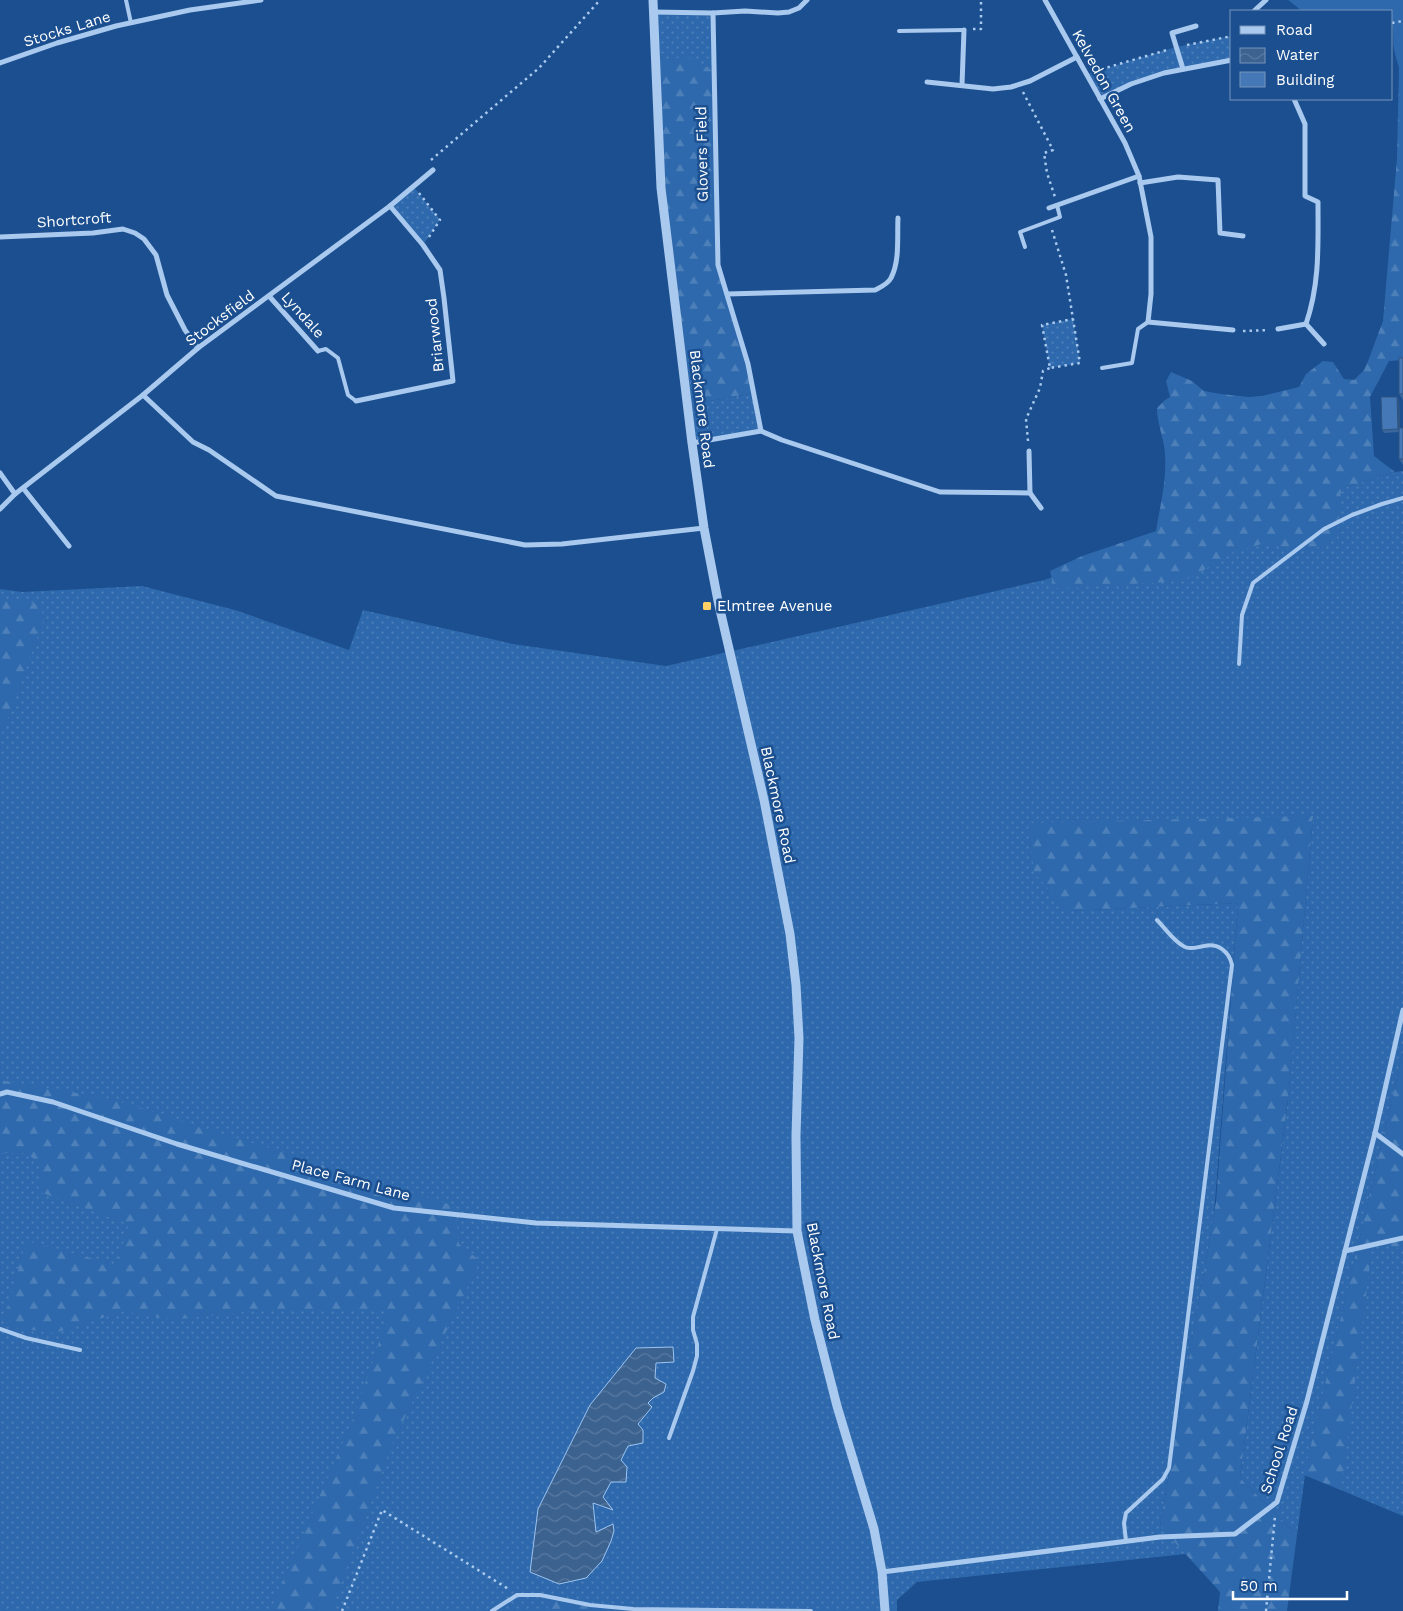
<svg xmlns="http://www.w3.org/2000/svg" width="1403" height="1611" font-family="'Work Sans',sans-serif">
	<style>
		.grass { fill: url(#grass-dots) }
		.forest { fill: url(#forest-firs) }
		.park { fill: #2e69ad }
		.water { fill: url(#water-waves); stroke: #9cc4f0 }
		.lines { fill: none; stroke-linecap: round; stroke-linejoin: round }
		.path { stroke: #a9c9ee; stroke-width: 2.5; stroke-dasharray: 2.5 4; stroke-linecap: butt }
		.service { stroke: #a9c9ee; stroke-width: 4 }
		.minor { stroke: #a9c9ee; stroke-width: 5 }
		.tertiary { stroke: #a9c9ee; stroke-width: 9 }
		.wall { fill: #3a679d }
		.shaded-wall { fill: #305480 }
		.building { fill: #4478b7; stroke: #305480 }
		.poi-dot { fill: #ffd166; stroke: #1b4f8f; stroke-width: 2 }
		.labels { text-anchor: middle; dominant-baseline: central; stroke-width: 5; stroke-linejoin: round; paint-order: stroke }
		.street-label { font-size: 15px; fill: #fff; stroke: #1b4f8f }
		.poi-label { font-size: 15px; fill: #fff; stroke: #1b4f8f; text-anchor: start }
	</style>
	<defs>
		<pattern id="grass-dots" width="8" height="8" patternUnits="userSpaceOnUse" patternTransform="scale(1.25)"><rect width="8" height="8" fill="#2e69ad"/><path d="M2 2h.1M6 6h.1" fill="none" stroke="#4d80b9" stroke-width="1.8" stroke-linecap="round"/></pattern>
		<pattern id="forest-firs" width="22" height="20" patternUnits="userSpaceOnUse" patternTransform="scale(1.25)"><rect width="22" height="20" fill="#2e69ad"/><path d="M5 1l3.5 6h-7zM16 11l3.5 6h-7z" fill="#4d80b9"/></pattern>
		<pattern id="water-waves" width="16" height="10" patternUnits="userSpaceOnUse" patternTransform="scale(1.25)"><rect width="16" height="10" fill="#3c6290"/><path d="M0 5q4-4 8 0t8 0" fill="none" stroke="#597aa1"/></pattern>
	</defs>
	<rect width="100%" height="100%" fill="#1b4f8f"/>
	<g class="grass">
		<polygon points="653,12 713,13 713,71 656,63"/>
		<polygon points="1232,36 1232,60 1164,73 1100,99 1087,74 1176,47"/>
		<polygon points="413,186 440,220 423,245 390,206"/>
		<polygon points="1073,319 1080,363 1050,368 1042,325"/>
		<polygon points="754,393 761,431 692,443 687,405"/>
		<polygon points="1403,471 1403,1052 1309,1455 1397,1134 1403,1138 1403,1516 1305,1475 1297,1535 1240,1478 1288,1100 1313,817 1068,911 1238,903 1214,1214 1160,1526 1186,1554 917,1582 897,1600 897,1611 0,1611 0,589 22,592 142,586 235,610 349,650 363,610 513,644 666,666 1044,580 1395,472"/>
	</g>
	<g class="forest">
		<path d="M1403,0V360L1389,361L1370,397L1374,456L1395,472L1341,489L1337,538L1314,549L1295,551L1268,542L1227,554L1201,572L1182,581L1134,584H1109L1075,588H1054L1050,571L1082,556L1156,531C1160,506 1167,480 1165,454C1164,438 1157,424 1157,408L1165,400L1170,397L1166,381L1171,372L1192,381L1204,391L1221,394L1249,397L1262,396L1299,387L1306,374L1323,361L1333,362L1344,379L1354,380L1364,370L1368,361L1383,321L1397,158L1399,68L1394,50L1392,11Z"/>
		<polygon points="686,56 713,71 718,265 754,393 687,405 661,192 656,63"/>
		<polygon points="0,599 18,599 37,604 45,617 0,739"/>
		<polygon points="1313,816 1289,1091 1240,1478 1297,1535 1287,1611 1218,1611 1220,1592 1160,1526 1216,1202 1238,903 1068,911 1034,873 1028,823"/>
		<polygon points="1403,1052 1403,1250 1373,1240 1341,1490 1304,1475"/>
		<polygon points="0,1080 112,1099 455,1206 459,1244 480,1261 393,1442 331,1611 270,1611 353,1419 378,1346 387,1310 263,1310 179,1319 152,1317 124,1311 55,1333 3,1326 26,1241 117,1265 129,1224 40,1192 41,1174 39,1162 25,1153 0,1153"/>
		<polygon points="551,1597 608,1607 606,1611 547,1611"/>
	</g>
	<polygon class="park" points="1288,0 1403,0 1403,51 1394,50 1392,11 1302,11"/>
	<polygon class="water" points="673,1347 674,1362 656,1363 655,1378 666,1384 664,1392 653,1398 648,1403 652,1407 638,1424 643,1430 643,1443 628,1446 621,1460 627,1467 626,1482 611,1482 603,1497 613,1510 593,1503 596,1532 613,1524 614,1531 611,1541 602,1561 586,1578 559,1584 530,1572 538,1509 590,1405 636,1348"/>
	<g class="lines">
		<g class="path">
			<polyline points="1392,23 1403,21"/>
			<polyline points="973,29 981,29 981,0"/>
			<polyline points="1187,45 1232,36"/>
			<polyline points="1095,71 1167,50"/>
			<polyline points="1023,92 1053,150 1044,153 1047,173 1055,197"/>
			<polyline points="431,160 539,68 600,0"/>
			<polyline points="419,193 440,220 429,237"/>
			<polyline points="1052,230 1066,275 1080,363 1050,368 1042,325 1073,319"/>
			<polyline points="1243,331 1269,330"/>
			<polyline points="1028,441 1026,419 1040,388 1043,371 1050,368"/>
			<polyline points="342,1611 382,1510 510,1590"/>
			<polyline points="1266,1611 1275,1516"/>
		</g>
		<g class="service">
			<polyline points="126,0 131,23"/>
			<polyline points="899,31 964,30"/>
			<polyline points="1025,247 1020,232 1060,217 1057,205"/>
			<polyline points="318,351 326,349 338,358 348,395 356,401"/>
			<polyline points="1102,368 1132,363 1138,329 1148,322"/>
			<polyline points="1239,664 1242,615 1253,583 1324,529 1352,515 1382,504 1403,498"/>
			<polyline points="0,1329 26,1338 80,1350"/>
			<polyline points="669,1438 693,1371 697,1356 697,1344 693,1330 693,1317 717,1229"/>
			<path d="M1126,1541L1124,1523L1126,1513L1163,1479L1169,1468L1232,965C1229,951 1218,943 1204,946C1197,947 1192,950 1185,947C1174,942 1165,928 1157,920"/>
			<polyline points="492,1611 517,1595 540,1595 590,1605 633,1609 811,1611"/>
		</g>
		<g class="minor">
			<polyline points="1045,0 1125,143 1139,176 1151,237 1151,294 1148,322 1233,330"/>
			<polyline points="1254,11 1266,0"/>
			<polyline points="653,12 713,13 745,11 778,13 789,12 799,8 807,0"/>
			<polyline points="0,63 57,43 116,26 190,10 261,0"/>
			<polyline points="1183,69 1172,33 1196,26"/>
			<polyline points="927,82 993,89 1011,87 1030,81 1077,57"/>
			<polyline points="962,85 964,30"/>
			<polyline points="1100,99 1131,84 1164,73 1232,60"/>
			<path d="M1294,99L1305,124V196L1318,202C1318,245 1320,283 1306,324L1324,344"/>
			<polyline points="1140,183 1178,177 1218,180 1220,233 1243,236"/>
			<polyline points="1049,208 1139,176"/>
			<polyline points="0,237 93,233 123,229 135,233 144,239 156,255 167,295 185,330 198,348"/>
			<path d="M727,294L875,290C881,287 888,284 891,278C900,261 897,237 898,218"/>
			<polyline points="269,296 318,351"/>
			<polyline points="1278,329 1306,324"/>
			<polyline points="143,395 193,442 209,450 276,496 525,545 562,544 704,528"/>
			<polyline points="356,401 453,381 444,298 440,270 423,245 390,206"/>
			<polyline points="761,431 782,440 940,492 1030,493 1029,451"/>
			<polyline points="692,443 761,431 748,364 718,265 713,13"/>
			<polyline points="0,473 15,494"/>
			<polyline points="23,488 69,546"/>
			<polyline points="1030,493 1041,508"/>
			<polyline points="0,509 15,494 143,395 198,348 390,206 433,170"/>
			<polyline points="0,1094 7,1092 53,1102 177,1144 394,1208 536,1223 797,1231"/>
			<polyline points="1375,1133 1403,1154"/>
			<polyline points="1345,1251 1403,1238"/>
			<polyline points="882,1572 1160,1537 1235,1534 1277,1502 1307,1401 1375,1133 1403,1010"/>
		</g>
		<polyline class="tertiary" points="653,0 661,188 692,443 704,528 718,601 764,800 790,934 796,985 799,1038 796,1136 797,1231 815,1320 837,1406 874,1529 882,1572 885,1611"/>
	</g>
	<g class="wall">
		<polygon points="1403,358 1403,400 1399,394"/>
		<polygon points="1397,397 1399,400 1400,428 1403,428 1403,465 1399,459 1399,432 1384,433 1382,430"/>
	</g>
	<polygon class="shaded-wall" points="1397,397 1399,400 1400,432 1398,429"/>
	<g class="building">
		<rect x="1399" y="358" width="4" height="36"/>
		<polygon points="1381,397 1397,397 1398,429 1382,430"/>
		<rect x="1399" y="428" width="4" height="31"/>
	</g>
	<rect class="poi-dot" x="702" y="601" width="10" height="10" rx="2.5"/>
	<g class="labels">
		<g class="street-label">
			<text transform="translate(67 29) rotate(-17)">Stocks Lane</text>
			<text transform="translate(1104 81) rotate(61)">Kelvedon Green</text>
			<text transform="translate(702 154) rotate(-91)">Glovers Field</text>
			<text transform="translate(74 220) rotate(-4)">Shortcroft</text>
			<text transform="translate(303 315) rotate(48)">Lyndale</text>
			<text transform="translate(220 318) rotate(-37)">Stocksfield</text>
			<text transform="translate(435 335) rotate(-96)">Briarwood</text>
			<text transform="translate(702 409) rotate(83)">Blackmore Road</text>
			<text transform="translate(778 805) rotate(78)">Blackmore Road</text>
			<text transform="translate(351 1180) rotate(15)">Place Farm Lane</text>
			<text transform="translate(823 1281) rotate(79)">Blackmore Road</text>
			<text transform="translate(1279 1450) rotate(-72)">School Road</text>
		</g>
		<g class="poi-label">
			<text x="717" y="606">Elmtree Avenue</text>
		</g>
	</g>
	<rect x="1230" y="10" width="162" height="90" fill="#1b4f8f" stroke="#7695bc"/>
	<rect x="1240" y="26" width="25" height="8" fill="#a9c9ee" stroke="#7695bc"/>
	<text x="1276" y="35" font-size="15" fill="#ffffff">Road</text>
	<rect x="1240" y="48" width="25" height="15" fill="url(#water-waves)" stroke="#7695bc"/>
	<text x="1276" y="60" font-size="15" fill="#ffffff">Water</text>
	<rect x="1240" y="72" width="25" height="15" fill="#4478b7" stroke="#7695bc"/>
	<text x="1276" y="85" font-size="15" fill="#ffffff">Building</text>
	<path d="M1233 1591v8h114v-8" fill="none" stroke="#ffffff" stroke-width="2.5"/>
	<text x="1240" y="1591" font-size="15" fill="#ffffff" stroke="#1b4f8f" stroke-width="4" paint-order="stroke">50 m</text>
</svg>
